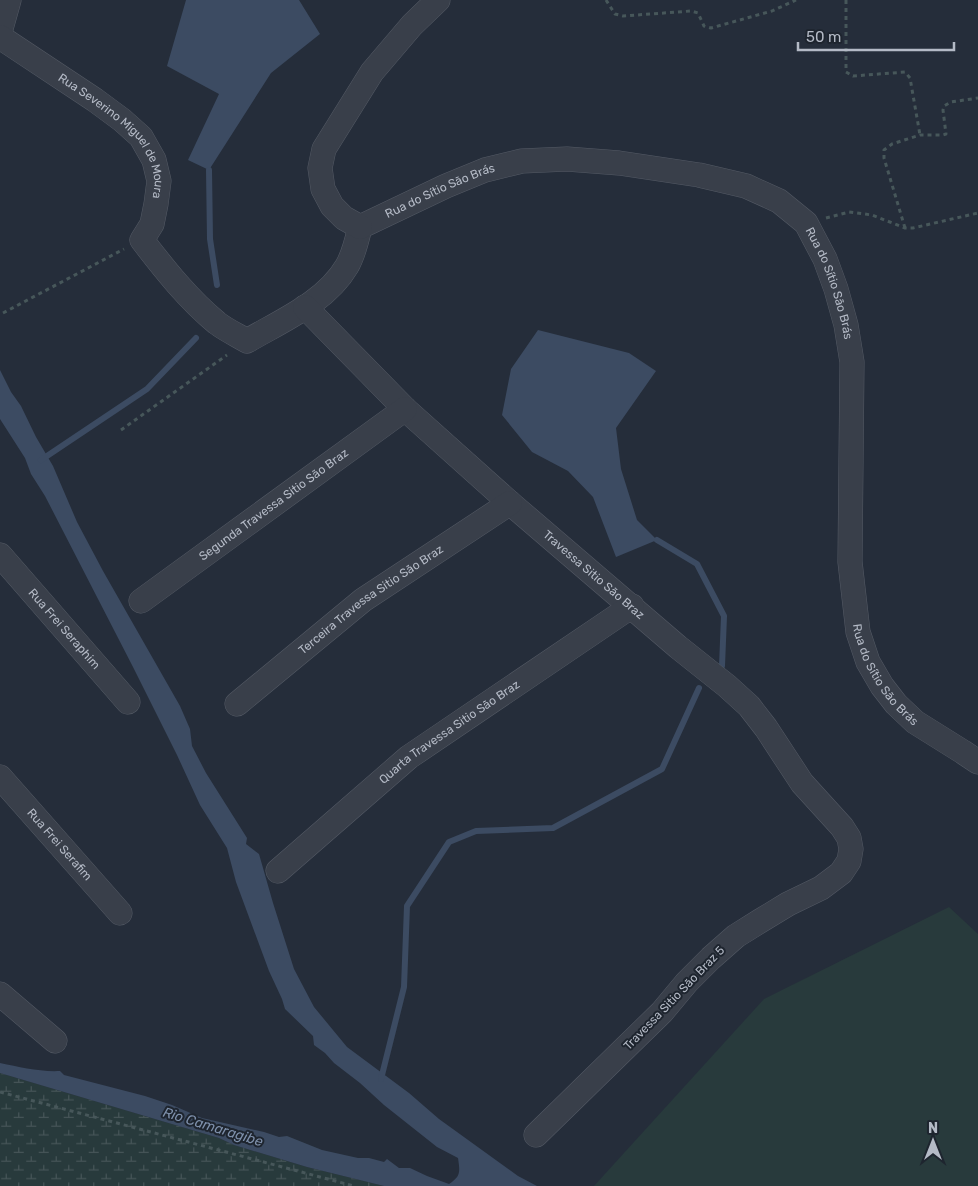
<svg xmlns="http://www.w3.org/2000/svg" width="978" height="1186" font-family="Rubik,sans-serif">
	<style>
		.grass { fill: #283a3c }
		.wetland { fill: url(#wetland-marsh) }
		.water { fill: #3c4b62 }
		.lines { fill: none; stroke-linecap: round; stroke-linejoin: round }
		.stream { stroke: #3c4b62; stroke-width: 6 }
		.street-casing { stroke: #545a65; stroke-width: 25 }
		.path { stroke: #47575a; stroke-width: 3; stroke-dasharray: 4 4; stroke-linecap: butt }
		.street { stroke: #393f4a; stroke-width: 24 }
		.labels { text-anchor: middle; dominant-baseline: central; stroke-width: 4; stroke-linejoin: round; paint-order: stroke }
		.street-label { font-size: 12px; fill: #b4bac6; stroke: #1e252f }
		.water-label { font-size: 14px; font-style: italic; fill: #7e90ab; stroke: #1e252f }
	</style>
	<defs>
		<pattern id="wetland-marsh" width="20" height="14" patternUnits="userSpaceOnUse" patternTransform="scale(1.25)"><rect width="20" height="14" fill="#283a3c"/><path d="M1 5h8M5 5V1M11 12h8M15 12V8" fill="none" stroke="#455457"/></pattern>
	</defs>
	<rect width="100%" height="100%" fill="#252d3a"/>
	<polygon class="grass" points="949,907 978,934 978,1186 594,1186 764,999"/>
	<polygon class="wetland" points="0,1073 219,1138 234,1145 307,1167 384,1186 0,1186"/>
	<g class="water">
		<polygon points="186,0 299,0 320,34 271,73 209,170 188,160 219,94 167,66"/>
		<polygon points="538,330 629,353 656,371 616,428 621,469 637,520 657,540 616,557 593,497 568,471 532,452 502,415 511,369"/>
		<path d="M0,370L11,392L21,406L36,437L53,466L77,522L103,571L180,706L190,729L192,746L206,773L247,838L246,844L259,854L273,903L294,969L314,1007L347,1047L409,1093L439,1119L518,1176L537,1186H384L307,1167L234,1145L219,1138L0,1073V1063C20,1067 39,1072 60,1071L64,1075L145,1096L172,1105L202,1118L264,1132L279,1137L287,1136L322,1150L358,1158H369L384,1162L387,1159L399,1168H410L427,1176L449,1184C461,1176 460,1172 458,1158L437,1147L384,1105L360,1083L334,1063L325,1053L314,1045L313,1036L285,1009L282,999L269,971L236,882L227,848L200,805L177,755L133,667L45,496L31,474L25,458L0,419Z"/>
	</g>
	<g class="lines">
		<g class="stream">
			<polyline points="209,170 210,239 217,285"/>
			<polyline points="41,460 147,389 196,338"/>
			<polyline points="657,540 697,564 724,616 722,666"/>
			<polyline points="381,1079 404,987 407,906 449,842 476,831 553,828 662,769 699,688"/>
		</g>
		<defs>
			<g id="street">
				<polyline points="0,32 9,0"/>
				<path id="s1" d="M0,37L95,100L122,120L141,137L154,160L159,181L156,204L152,224L142,240C165,270 188,299 217,323C226,330 237,335 247,341C281,321 326,302 347,266C354,254 357,240 360,227"/>
				<path id="s2" d="M360,227L446,186L485,170L522,161L567,159L619,163L699,175L746,186L779,201L806,223L825,259L836,289L846,325L852,362L850,562L858,632L868,662L882,686L896,704L915,722L963,752L978,762"/>
				<polyline points="360,227 344,218 332,206 323,189 320,168 324,149 372,72 412,25 438,0"/>
				<path id="s3" d="M305,307L405,409L510,503L678,647L727,686L749,706L766,728L802,783L842,827L849,838L851,849L849,861L841,873L821,888L788,904L760,921L736,936L711,958L687,982L662,1012L536,1135"/>
				<path id="s4" d="M0,555L128,702"/>
				<path id="s5" d="M141,601L405,409"/>
				<path id="s6" d="M237,704L363,600L510,503"/>
				<path id="s7" d="M0,777L120,913"/>
				<path id="s8" d="M278,871L409,757L632,606"/>
				<polyline points="0,994 55,1041"/>
			</g>
		</defs>
		<use href="#street" class="street-casing"/>
		<g class="path">
			<polyline points="606,0 615,14 623,16 691,11 698,13 704,26 711,28 772,11 796,0"/>
			<polyline points="846,0 846,72 853,76 905,72 910,78 920,135"/>
			<polyline points="826,218 849,212 872,215 905,228 913,228 978,213"/>
			<polyline points="905,228 884,158 884,150 892,144 920,135 943,135 946,134 943,110 944,106 951,102 978,98"/>
			<polyline points="3,313 124,249"/>
			<polyline points="121,430 227,355"/>
			<polyline points="0,1092 354,1186"/>
		</g>
		<use href="#street" class="street"/>
	</g>
	<g class="labels">
		<g class="street-label">
			<text stroke="none"><textPath href="#s1" startOffset="155">Rua Severino Miguel de Moura</textPath></text>
			<text stroke="none"><textPath href="#s2" startOffset="88">Rua do Sítio São Brás</textPath></text>
			<text stroke="none"><textPath href="#s2" startOffset="538">Rua do Sítio São Brás</textPath></text>
			<text stroke="none"><textPath href="#s5" startOffset="164">Segunda Travessa Sitio São Braz</textPath></text>
			<text stroke="none"><textPath href="#s3" startOffset="394">Travessa Sitio São Braz</textPath></text>
			<text stroke="none"><textPath href="#s6" startOffset="170">Terceira Travessa Sitio São Braz</textPath></text>
			<text stroke="none"><textPath href="#s4" startOffset="98">Rua Frei Seraphim</textPath></text>
			<text stroke="none"><textPath href="#s2" startOffset="942">Rua do Sítio São Brás</textPath></text>
			<text stroke="none"><textPath href="#s8" startOffset="221">Quarta Travessa Sitio São Braz</textPath></text>
			<text stroke="none"><textPath href="#s7" startOffset="90">Rua Frei Serafim</textPath></text>
			<text transform="translate(674 998) rotate(-46)">Travessa Sitio São Braz 5</text>
		</g>
		<g class="water-label">
			<text transform="translate(213 1127) rotate(17)">Rio Camaragibe</text>
		</g>
	</g>
	<g transform="translate(933 1141)" stroke="#1e252f" stroke-width="4" paint-order="stroke">
	<path d="M0-4L9 19L0 12L-9 19Z" fill="#b4bac6"/>
	<text y="-8" font-size="14" font-weight="bold" text-anchor="middle" fill="#b4bac6">N</text>
	</g>
	<path d="M798 42v8h156v-8" fill="none" stroke="#b4bac6" stroke-width="2.5"/>
	<text x="806" y="42" font-size="15" fill="#b4bac6" stroke="#1e252f" stroke-width="4" paint-order="stroke">50 m</text>
</svg>
